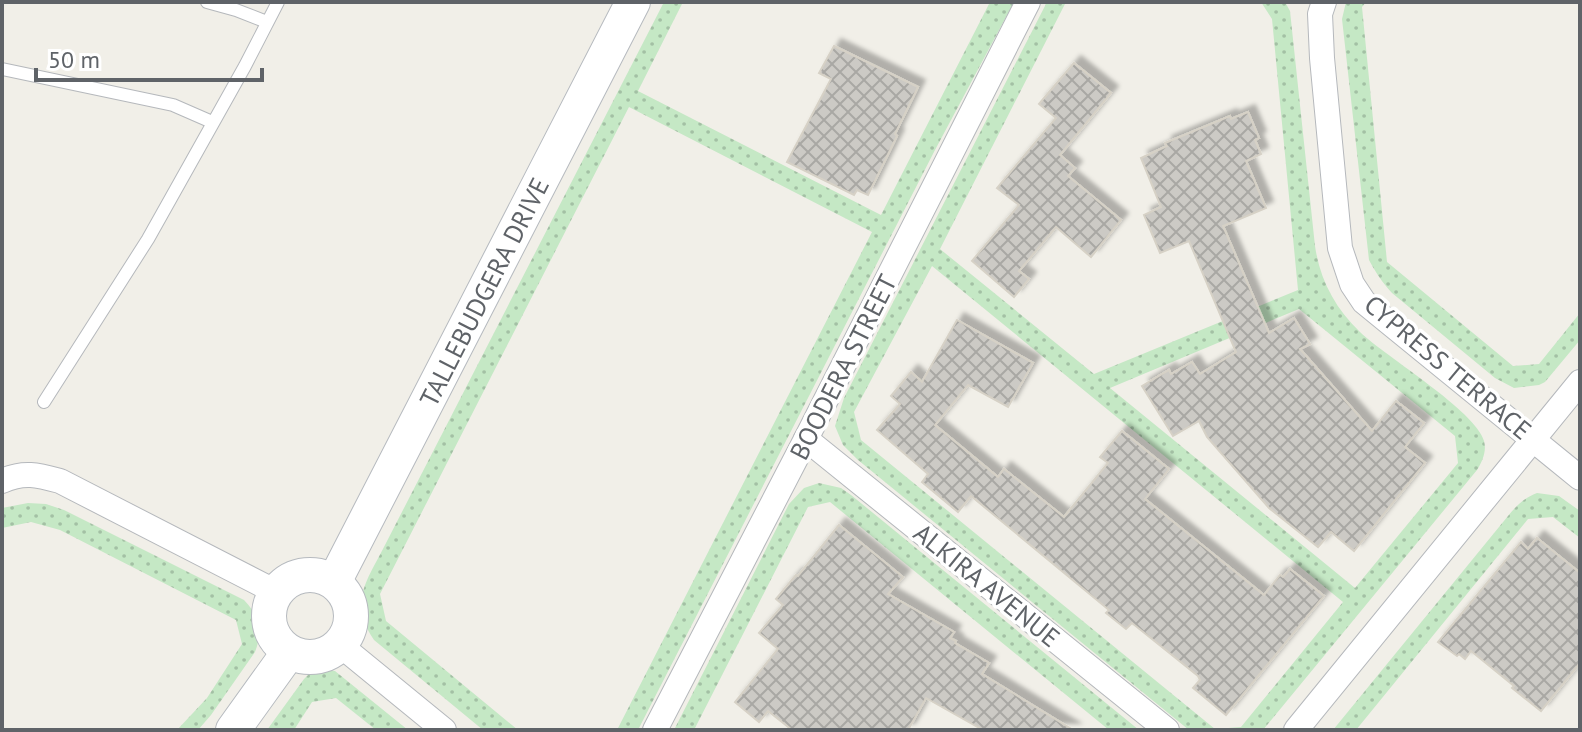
<svg xmlns="http://www.w3.org/2000/svg" width="1582" height="732" font-family="'PT Sans',sans-serif">
	<style>
		.grass { fill: url(#grass-dots); fill-rule: evenodd }
		.building { fill: url(#building-cross-hatch); stroke: #d6d1c6; stroke-width: 2; filter: url(#shadow) }
		.lines { fill: none; stroke-linecap: round; stroke-linejoin: round }
		.lane-casing { stroke: #b5b8bc; stroke-width: 14 }
		.street-casing { stroke: #b5b8bc; stroke-width: 26 }
		.secondary-casing { stroke: #b6babf; stroke-width: 36 }
		.lane { stroke: #fff; stroke-width: 12 }
		.street { stroke: #fff; stroke-width: 24 }
		.secondary { stroke: #fff; stroke-width: 34 }
		.labels { text-anchor: middle; dominant-baseline: central; stroke-width: 7; stroke-linejoin: round; paint-order: stroke }
		.street-label { font-size: 26px; fill: #5f6368; stroke: #fff }
	</style>
	<defs>
		<pattern id="grass-dots" width="8" height="8" patternUnits="userSpaceOnUse" patternTransform="scale(2)"><rect width="8" height="8" fill="#c5e8c5"/><path d="M2 2h.1M6 6h.1" fill="none" stroke="#a3c0a4" stroke-width="1.8" stroke-linecap="round"/></pattern>
		<pattern id="building-cross-hatch" width="8" height="8" patternUnits="userSpaceOnUse" patternTransform="scale(2)"><rect width="8" height="8" fill="#cccac5"/><path d="M0 0l8 8M0 8l8-8" fill="none" stroke="#a9a8a4"/></pattern>
		<filter id="shadow"><feDropShadow dx="7" dy="-7" stdDeviation="2" flood-color="#0004"/></filter>
	</defs>
	<rect width="100%" height="100%" fill="#f1efe8"/>
	<g class="grass">
		<path d="M664,2H683L638,91L881,215L990,2H1014L935,150L638,730H617L872,232L629,107L380,594L386,621L518,730H483L374,640C348,602 367,581 385,545Z"/>
		<path d="M1047,2H1066L940,249L1094,374L1298,290L1272,19L1261,2H1285L1290,11L1315,246C1320,280 1335,308 1360,332C1386,357 1476,411 1484,441C1487,451 1482,462 1477,470L1263,730H1189L858,460L843,445L835,426L844,398ZM932,266L1343,602L1241,727L1215,729L861,440L854,412ZM1299,309L1455,436L1458,463L1355,588L1110,388Z"/>
		<path d="M1346,2H1366L1362,7L1387,262L1513,366L1539,364L1580,313V340L1545,382L1539,385L1514,388L1495,378L1392,293C1382,282 1376,273 1369,260L1342,19Z"/>
		<polygon points="819,483 841,488 851,495 1139,730 1109,730 830,502 808,507 694,730 674,730 789,504 804,488"/>
		<path d="M1537,493L1559,496L1580,511V538L1553,517L1528,519L1356,730H1333L1508,516C1517,505 1524,498 1537,493Z"/>
		<path d="M28,503L46,504L64,510L244,600C259,615 263,632 255,652L211,715L198,730H177L207,698L242,644L236,620L60,530L31,522L2,528V508Z"/>
		<polygon points="323,669 335,671 408,730 376,730 336,698 312,702 294,730 267,730 304,679 313,670"/>
	</g>
	<g class="building">
		<polygon points="834,46 918,87 895,134 897,136 868,195 857,190 854,195 787,162 831,79 819,73"/>
		<polygon points="1074,63 1111,93 1060,155 1075,168 1068,176 1121,220 1091,257 1056,227 1019,271 1029,279 1014,297 972,261 1019,205 997,188 1056,118 1039,104"/>
		<polygon points="1248,112 1259,138 1255,140 1261,154 1246,161 1266,208 1223,226 1269,333 1294,318 1310,344 1300,349 1372,431 1396,401 1424,423 1405,447 1425,463 1354,551 1331,532 1318,547 1269,508 1207,437 1199,421 1173,436 1142,386 1169,370 1171,374 1192,362 1200,374 1236,352 1189,241 1160,253 1144,215 1161,207 1141,158 1167,146 1165,143 1230,116 1231,119"/>
		<polygon points="957,320 1033,363 1008,407 968,385 935,425 998,477 1004,469 1064,517 1108,463 1100,457 1122,431 1169,469 1145,499 1264,595 1280,575 1283,577 1290,569 1324,596 1226,715 1193,688 1200,680 1198,676 1132,623 1126,629 1106,613 1109,610 971,496 958,512 922,482 928,474 877,430 900,404 891,396 911,372 922,382"/>
		<polygon points="839,525 903,577 888,594 954,632 950,638 956,641 955,643 989,663 982,674 1073,730 983,730 926,698 908,730 792,730 768,711 759,722 735,702 778,649 759,633 783,605 776,599 796,575 798,576"/>
		<polygon points="1537,538 1580,573 1580,663 1541,711 1512,688 1514,686 1471,651 1465,659 1459,654 1457,656 1438,642 1521,542 1528,549"/>
	</g>
	<g class="lines">
		<defs>
			<g id="lane">
				<polyline points="207,2 236,10 267,22"/>
				<polyline points="2,69 173,105 212,122"/>
				<polyline points="44,402 148,239 245,66 278,2"/>
			</g>
			<g id="street">
				<polyline points="1324,2 1320,14 1322,58 1340,248 1352,284 1364,302 1386,320 1580,478"/>
				<polyline points="806,439 1167,730"/>
				<path d="M2,481C24,471 38,475 60,481L276,592"/>
				<polyline points="340,645 444,730"/>
				<polyline points="655,730 806,439 1028,2"/>
				<polyline points="1296,730 1580,382"/>
			</g>
			<g id="secondary">
				<circle cx="310" cy="616" r="41"/>
				<polyline points="334,582 633,2"/>
				<polyline points="233,730 289,652"/>
			</g>
		</defs>
		<use href="#lane" class="lane-casing"/>
		<use href="#street" class="street-casing"/>
		<use href="#secondary" class="secondary-casing"/>
		<use href="#lane" class="lane"/>
		<use href="#street" class="street"/>
		<use href="#secondary" class="secondary"/>
	</g>
	<g class="labels">
		<g class="street-label">
			<text transform="translate(484 292) rotate(-63)">TALLEBUDGERA DRIVE</text>
			<text transform="translate(843 367) rotate(-63)">BOODERA STREET</text>
			<text transform="translate(1448 367) rotate(40)">CYPRESS TERRACE</text>
			<text transform="translate(987 585) rotate(39)">ALKIRA AVENUE</text>
		</g>
	</g>
	<rect width="1582" height="732" fill="none" stroke="#5f6368" stroke-width="8"/>
	<path d="M36 68v12h226v-12" fill="none" stroke="#5f6368" stroke-width="4"/>
	<text x="48" y="68" font-size="24" fill="#5f6368" stroke="#ffffff" stroke-width="6" paint-order="stroke">50 m</text>
</svg>
